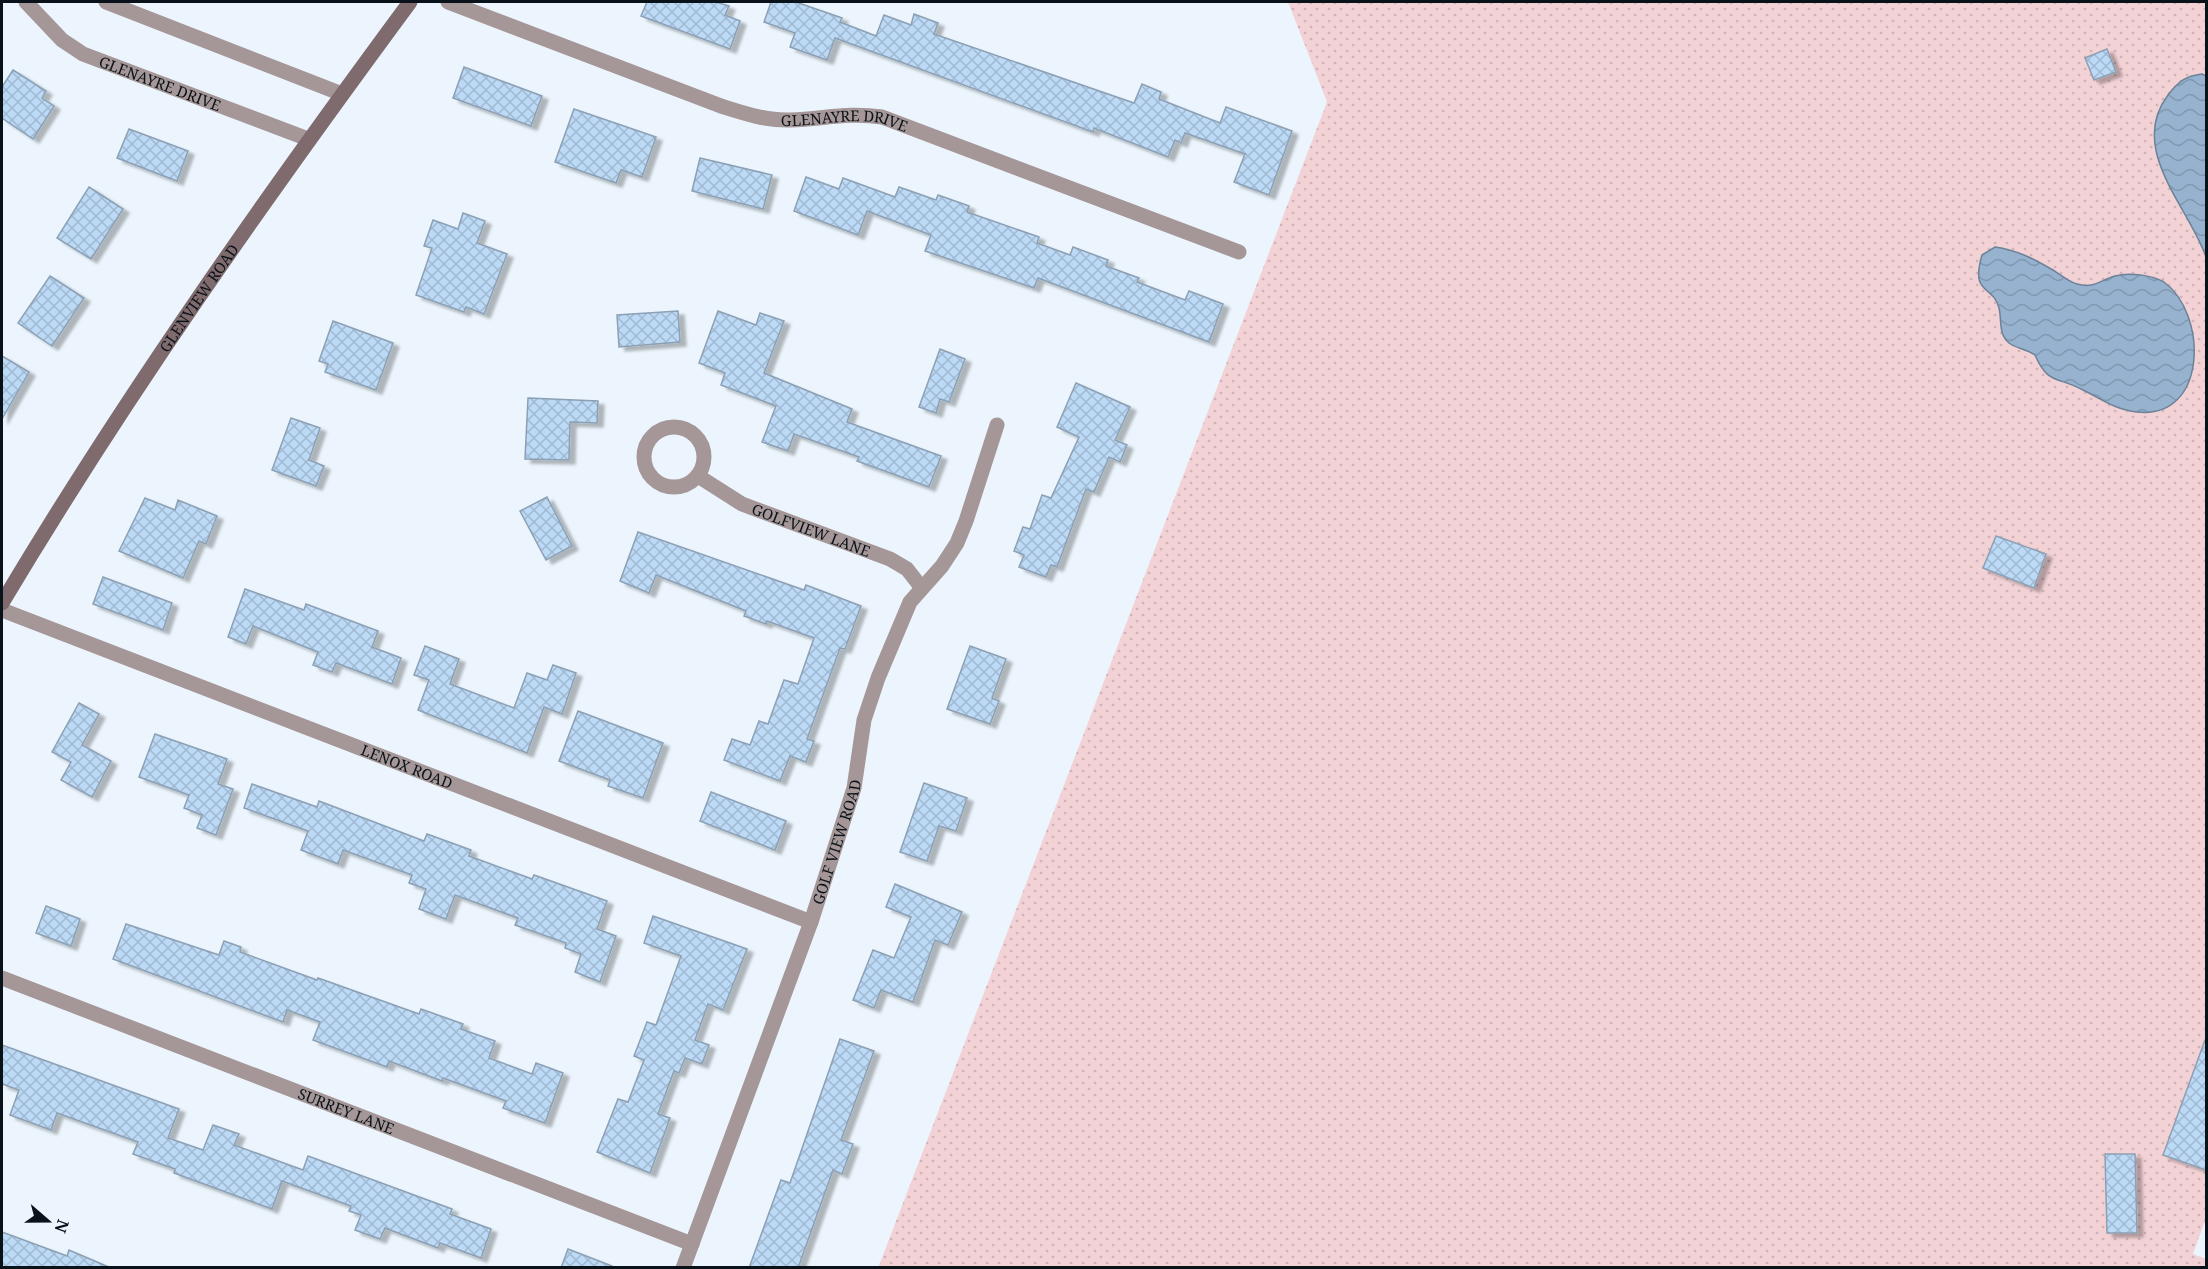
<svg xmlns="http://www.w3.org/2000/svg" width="2208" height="1269" font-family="'Noto Serif',serif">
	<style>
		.grass { fill: url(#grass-dots) }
		.water { fill: url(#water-waves); stroke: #6c8298; stroke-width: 1.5 }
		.building { fill: url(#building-cross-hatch); stroke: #8ca0b4; stroke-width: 1.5; filter: url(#shadow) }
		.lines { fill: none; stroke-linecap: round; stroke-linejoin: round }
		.street { stroke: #a59798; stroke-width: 15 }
		.secondary { stroke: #7f6b6d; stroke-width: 15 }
		.labels { text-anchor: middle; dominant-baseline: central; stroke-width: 4.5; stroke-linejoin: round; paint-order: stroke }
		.street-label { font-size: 15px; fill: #0a1219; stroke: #ecf5fd }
	</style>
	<defs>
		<pattern id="grass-dots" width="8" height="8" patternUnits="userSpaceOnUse" patternTransform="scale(1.5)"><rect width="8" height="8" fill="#f3d2d6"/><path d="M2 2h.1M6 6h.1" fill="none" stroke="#cfb3b7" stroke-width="1.8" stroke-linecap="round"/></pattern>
		<pattern id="water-waves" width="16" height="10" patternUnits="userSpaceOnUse" patternTransform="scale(1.5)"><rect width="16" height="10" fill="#96b2ce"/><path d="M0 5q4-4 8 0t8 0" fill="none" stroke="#8098b0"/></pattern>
		<pattern id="building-cross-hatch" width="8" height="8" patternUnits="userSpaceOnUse" patternTransform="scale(1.5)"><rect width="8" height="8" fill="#bcd9f6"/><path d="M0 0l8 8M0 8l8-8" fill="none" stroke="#a0b9d2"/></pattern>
		<filter id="shadow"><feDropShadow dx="6" dy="4" stdDeviation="1.5" flood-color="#0004"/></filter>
	</defs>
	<rect width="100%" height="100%" fill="#ecf5fd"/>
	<polygon class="grass" points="1288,2 2206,2 2206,1218 2193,1254 2206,1259 2206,1267 878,1268 1327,102"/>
	<g class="water">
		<path d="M2202,74L2206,76V257C2189,207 2127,149 2168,95C2178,82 2185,76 2202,74Z"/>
		<path d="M1995,247C2017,250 2034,259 2053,270C2061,275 2069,282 2077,284C2094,289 2100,280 2115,276C2129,272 2152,275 2164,282C2208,314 2208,420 2137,412C2116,410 2101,399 2083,390C2057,376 2048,385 2035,355C2027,349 2017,349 2009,343C1998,334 2002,320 1999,308C1993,284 1970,296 1982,255Z"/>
	</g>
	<g class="building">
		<polygon points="647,2 716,2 729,6 725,15 740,21 730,49 641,16"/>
		<polygon points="771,2 796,2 842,18 840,22 876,36 884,15 911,25 914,14 938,23 934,34 1134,103 1142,84 1161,92 1159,99 1220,123 1226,107 1292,131 1269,195 1234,182 1245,154 1185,133 1181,143 1175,140 1168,157 1094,128 1093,132 835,38 827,60 790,47 795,33 764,22"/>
		<polygon points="2107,49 2116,72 2094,80 2085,58"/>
		<polygon points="464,67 542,96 531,126 453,98"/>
		<polygon points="13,70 46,91 42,98 54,106 33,139 2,118 2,87"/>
		<polygon points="574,109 656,137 642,177 621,170 616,183 555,162"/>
		<polygon points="129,129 188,151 177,181 117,158"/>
		<polygon points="700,158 772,175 763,209 692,191"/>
		<polygon points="806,177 839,189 843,178 895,197 899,187 936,200 938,195 969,206 967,212 1039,237 1037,243 1070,255 1073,247 1108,260 1106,266 1139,278 1137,282 1185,300 1189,291 1223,304 1209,342 1038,278 1034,288 925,251 931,235 867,211 858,235 794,211"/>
		<polygon points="89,187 123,209 91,259 57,238"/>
		<polygon points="463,213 485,221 477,243 507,254 484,314 466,307 464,312 416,295 432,248 424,246 433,220 458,229"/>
		<polygon points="50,276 84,298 52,346 18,323"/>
		<polygon points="678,311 680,342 619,347 617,315"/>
		<polygon points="718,311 756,325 760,313 784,321 764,373 852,409 847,422 941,456 929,487 857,461 859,457 794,434 788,451 762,442 776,406 721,385 725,373 699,363"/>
		<polygon points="333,321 393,343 376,390 325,372 328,364 319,361"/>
		<polygon points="940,349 965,359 949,402 940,399 936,413 919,407"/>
		<polygon points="2,356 29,372 2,419"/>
		<polygon points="1076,383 1130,407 1115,440 1127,445 1120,462 1109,457 1094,492 1086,489 1057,567 1051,565 1046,577 1019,567 1024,555 1014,551 1023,527 1030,529 1042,495 1051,498 1079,437 1057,427"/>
		<polygon points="528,398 598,401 597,423 570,422 569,460 525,459"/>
		<polygon points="291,418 320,428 309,460 324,466 316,486 272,470"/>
		<polygon points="547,497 572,546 546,560 520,511"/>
		<polygon points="145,498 175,510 178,500 217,516 206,544 199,541 183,578 119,551"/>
		<polygon points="638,532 804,590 806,585 861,606 845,649 840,648 807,739 814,741 806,762 790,756 780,781 724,760 732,739 750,745 759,721 768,724 784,680 798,684 814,638 767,621 766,624 744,616 746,611 656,575 649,593 620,581"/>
		<polygon points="1996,536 2046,554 2034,588 1983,568"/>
		<polygon points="103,577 172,603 163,630 93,604"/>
		<polygon points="245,589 304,610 306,604 378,631 372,647 401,658 392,684 336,663 332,672 313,665 318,652 253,626 246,644 228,637"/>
		<polygon points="425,646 459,659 450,684 514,708 527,673 547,680 553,665 576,673 562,714 544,707 527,753 418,710 429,680 414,675"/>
		<polygon points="970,646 1006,659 992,698 999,701 990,724 947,709"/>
		<polygon points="79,703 99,714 82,745 111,761 92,797 61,780 71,762 52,752"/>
		<polygon points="578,711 663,743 643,798 608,786 610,780 559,761"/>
		<polygon points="155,734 227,759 218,784 233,789 216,835 197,828 202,815 184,808 189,795 139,777"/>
		<polygon points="924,783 967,798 956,831 939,826 927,861 900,852"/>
		<polygon points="252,784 317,807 319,801 424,841 427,834 471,850 469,856 532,879 534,875 607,901 597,929 616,936 600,982 575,972 581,954 565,948 566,943 515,925 518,918 455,895 446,919 419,909 426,889 409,883 412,875 343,850 338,864 301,850 308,831 244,808"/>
		<polygon points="711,792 786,821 775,850 700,821"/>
		<polygon points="895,884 962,912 948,945 935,940 913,1002 881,990 874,1008 853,1000 873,950 894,958 911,917 886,907"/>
		<polygon points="46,906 80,919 71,946 36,933"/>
		<polygon points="653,916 747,949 723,1010 708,1004 695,1040 709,1045 702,1064 685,1058 679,1073 674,1071 658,1114 670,1118 650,1173 597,1152 618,1099 628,1102 644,1060 634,1056 647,1022 656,1025 681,956 644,943"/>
		<polygon points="126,924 219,955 224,941 241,947 240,952 317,980 318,978 419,1014 421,1009 463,1024 461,1029 495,1041 489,1058 532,1074 536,1063 563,1073 545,1123 503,1108 506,1101 443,1078 442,1081 389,1061 387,1067 313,1040 320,1022 287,1010 283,1022 113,959"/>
		<polygon points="840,1039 874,1051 841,1140 853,1144 842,1174 833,1170 798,1268 749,1268 781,1180 790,1183"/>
		<polygon points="2205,1040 2206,1040 2206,1170 2163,1155"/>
		<polygon points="2,1045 179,1109 168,1138 203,1150 213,1125 239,1134 234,1145 303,1170 308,1156 452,1209 450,1214 491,1229 481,1258 440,1243 438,1248 385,1228 380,1239 355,1230 361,1215 349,1211 351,1206 282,1181 272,1209 174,1173 175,1169 133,1154 138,1142 57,1113 51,1130 10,1115 19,1090 2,1084"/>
		<polygon points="2105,1154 2135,1154 2137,1233 2107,1233"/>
		<polygon points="2,1232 67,1256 69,1250 111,1268 2,1268"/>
		<polygon points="568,1249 612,1266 612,1268 561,1268"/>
	</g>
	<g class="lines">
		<g class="street">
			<path id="s1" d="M26,2L62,40L83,54L308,139"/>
			<polyline points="106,2 342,94"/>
			<path id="s2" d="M448,2L721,106C743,113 767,121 790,120C825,119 846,112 882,117L1239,252"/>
			<circle cx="674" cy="457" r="30"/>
			<path id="s3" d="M698,476L742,504L890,559L907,569L921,587"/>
			<path id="s4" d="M2,610L811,922"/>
			<path id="s5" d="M2,978L692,1244"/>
			<path id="s6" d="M683,1268L811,922L854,788L864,720L878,678L910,602L942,566L957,543L966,521L997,425"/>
		</g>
		<path class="secondary" id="s7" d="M2,603C126,395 266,197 410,2"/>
	</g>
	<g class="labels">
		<g class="street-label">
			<text stroke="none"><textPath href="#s1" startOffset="160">GLENAYRE DRIVE</textPath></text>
			<text stroke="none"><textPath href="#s2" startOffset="418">GLENAYRE DRIVE</textPath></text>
			<text stroke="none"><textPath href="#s7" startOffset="363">GLENVIEW ROAD</textPath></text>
			<text stroke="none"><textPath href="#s3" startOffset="126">GOLFVIEW LANE</textPath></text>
			<text stroke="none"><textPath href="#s4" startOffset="434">LENOX ROAD</textPath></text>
			<text stroke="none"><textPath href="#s6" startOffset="453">GOLF VIEW ROAD</textPath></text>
			<text stroke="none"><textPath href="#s5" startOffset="369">SURREY LANE</textPath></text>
		</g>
	</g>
	<rect width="2208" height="1269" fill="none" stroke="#0a1219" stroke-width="6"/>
	<g transform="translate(48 1221) rotate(110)" stroke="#ecf5fd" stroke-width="4.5" paint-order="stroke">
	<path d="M0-4.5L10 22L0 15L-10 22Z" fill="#0a1219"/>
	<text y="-9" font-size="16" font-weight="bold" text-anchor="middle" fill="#0a1219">N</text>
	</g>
</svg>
